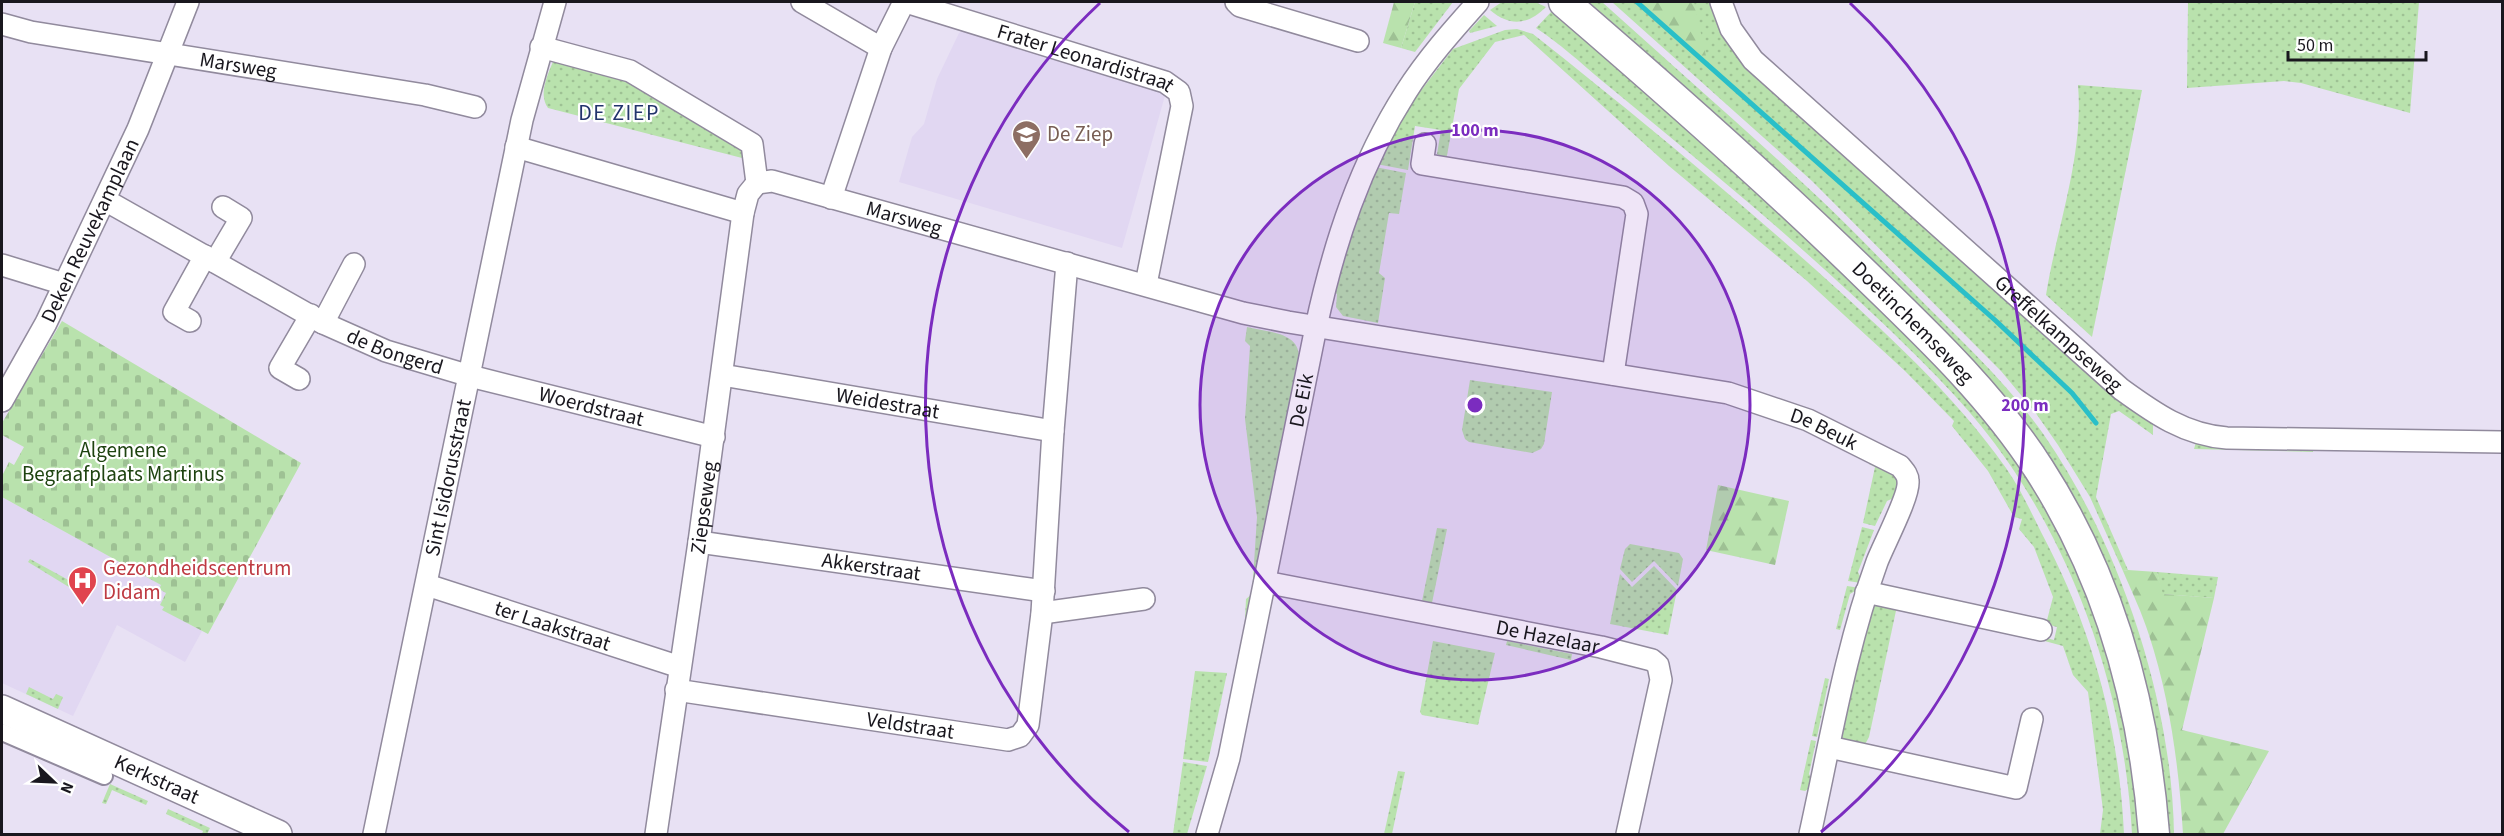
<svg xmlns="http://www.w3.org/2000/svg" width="2504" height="836" font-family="'Source Sans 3',sans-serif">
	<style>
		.built { fill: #e1d7f2 }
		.grass { fill: url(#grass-dots) }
		.forest { fill: url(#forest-firs) }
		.cemetery { fill: url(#cemetery-stones) }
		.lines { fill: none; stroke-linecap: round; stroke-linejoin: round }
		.stream { stroke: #2abfc8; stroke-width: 5 }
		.pedestrian-casing { stroke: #918a9d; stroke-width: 20 }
		.minor-casing { stroke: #918a9d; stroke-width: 24 }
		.tertiary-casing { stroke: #918a9d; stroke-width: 30 }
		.secondary-casing { stroke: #918a9d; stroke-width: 33 }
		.pedestrian { stroke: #fff; stroke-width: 16 }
		.minor { stroke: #fff; stroke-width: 21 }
		.tertiary { stroke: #fff; stroke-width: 27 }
		.secondary { stroke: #fff; stroke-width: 30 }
		.ring { fill: none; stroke: #7b2cbf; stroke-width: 3 }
		.labels { text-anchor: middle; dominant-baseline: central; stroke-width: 4.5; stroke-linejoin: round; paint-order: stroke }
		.street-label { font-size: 21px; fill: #19171e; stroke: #fff }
		.education-label { font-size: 21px; fill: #785e54; stroke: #fff; text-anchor: start }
		.park-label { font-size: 21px; fill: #1e4310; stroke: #fff }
		.health-label { font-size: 21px; fill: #be3a42; stroke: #fff; text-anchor: start }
		.neighbourhood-label { font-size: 22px; letter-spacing: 1.5px; fill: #22346c; stroke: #fff }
		.centre { fill: #7b2cbf; stroke: #fff; stroke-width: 3 }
		.ring-label { font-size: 18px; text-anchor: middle; font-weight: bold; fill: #7b2cbf; stroke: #fff; stroke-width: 4.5; stroke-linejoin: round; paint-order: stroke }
	</style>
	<defs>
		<pattern id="grass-dots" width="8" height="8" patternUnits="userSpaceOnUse" patternTransform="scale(1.5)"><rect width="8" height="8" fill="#b9e2ad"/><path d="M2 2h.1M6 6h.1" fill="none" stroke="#9ec194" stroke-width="1.8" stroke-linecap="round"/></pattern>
		<pattern id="forest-firs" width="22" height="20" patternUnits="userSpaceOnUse" patternTransform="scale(1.5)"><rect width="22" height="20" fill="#b9e2ad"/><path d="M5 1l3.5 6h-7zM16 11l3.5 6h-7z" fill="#9ec194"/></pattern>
		<pattern id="cemetery-stones" width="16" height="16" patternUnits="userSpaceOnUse" patternTransform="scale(1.5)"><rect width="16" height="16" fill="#b9e2ad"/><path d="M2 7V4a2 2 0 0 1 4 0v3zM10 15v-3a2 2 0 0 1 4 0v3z" fill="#9ec194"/></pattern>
	</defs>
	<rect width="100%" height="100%" fill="#e8e1f4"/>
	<g class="built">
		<polygon points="966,30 1166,92 1122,248 899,182 912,137 924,124 937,79 959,33"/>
		<polygon points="2,497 162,585 167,593 163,610 202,631 185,662 117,625 73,716 2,683"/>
	</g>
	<g class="grass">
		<polygon points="1415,2 1453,2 1415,52 1401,48"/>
		<path d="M1502,2H1535L1546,7C1528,25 1510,27 1490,10Z"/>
		<path d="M1584,2H1602C1675,68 1749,132 1820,199C1852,229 1882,261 1913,292C1958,338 2007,382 2044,435C2120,545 2172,701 2174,834H2163L2069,501Z"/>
		<polygon points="1612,2 1714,2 1718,17 2153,422 2153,435 2119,411 2111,414 2096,497 2128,570 2123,571 2090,497 2058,445 2035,412 2001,371 1812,181"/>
		<polygon points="2188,2 2419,2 2410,113 2301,83 2284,81 2187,88"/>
		<path d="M1552,11L1646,87L1966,389L2055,516L2119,675L2142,834H2132C2125,703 2083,571 2008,462C1975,413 1932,371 1890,330C1834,277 1777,226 1718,177C1679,144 1640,112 1601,80C1580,62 1559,43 1536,28Z"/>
		<polygon points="1484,15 1497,26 1470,33 1469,31"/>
		<path d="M1517,29L1533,34C1629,110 1724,188 1816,270C1884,331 1953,393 2006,468C2020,488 2030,510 2041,532C2092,627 2119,727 2124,834H2100L2103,810L2088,692L2073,675L2063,646L2041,640L2042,637L2054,640L2057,627L2046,624L2053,597L2034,547L2019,529L2022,519L2014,517L1988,471L1952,426L1954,421L1905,371L1807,281L1669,166L1524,35L1495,42L1459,89L1446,161L1437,154L1441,130L1415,126L1408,170L1376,164L1406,110L1453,49L1505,30Z"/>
		<path d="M556,54L627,73L753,157L742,158L548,108C537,92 550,71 556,54Z"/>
		<path d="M2078,85L2142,90L2092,337L2046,295C2057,226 2084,156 2078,85Z"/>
		<polygon points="1375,167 1406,173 1399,214 1389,213 1379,273 1385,278 1378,323 1343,316 1336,307 1337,294 1333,292 1345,248"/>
		<path d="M1247,327C1267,332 1300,332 1299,358L1303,359L1244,639L1246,599L1252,594L1257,517L1245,419L1250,346L1245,341Z"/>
		<polygon points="1470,380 1552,392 1544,444 1541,449 1532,453 1469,442 1465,439 1462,430"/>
		<polygon points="2196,442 2313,447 2313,452 2194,449"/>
		<polygon points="1876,462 1899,478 1896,497 1887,501 1875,526 1863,523 1875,467 1869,464"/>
		<polygon points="1862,527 1874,530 1858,572 1862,581 1861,583 1848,581"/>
		<polygon points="1437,528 1447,529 1432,603 1422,601"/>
		<polygon points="1630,544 1679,553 1683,559 1678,586 1654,561 1632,582 1620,569 1625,549"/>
		<polygon points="30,559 85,589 82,595 28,562"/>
		<polygon points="1654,566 1677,590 1668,635 1610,624 1620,574 1632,587"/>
		<polygon points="2157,572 2218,577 2214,598 2162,594"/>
		<polygon points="1847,586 1860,588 1850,594 1840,630 1836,629"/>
		<polygon points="1874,601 1897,606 1869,737 1863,748 1841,743 1862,644"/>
		<polygon points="1433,641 1495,653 1478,725 1422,715 1420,712"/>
		<polygon points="1507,641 1572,654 1571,660 1506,645"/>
		<polygon points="1195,671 1227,673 1208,762 1183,759"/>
		<polygon points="1825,678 1829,679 1817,737 1812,736"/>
		<polygon points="29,687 53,699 56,694 63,697 58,709 26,694"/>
		<polygon points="1811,740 1816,741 1809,774 1814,782 1813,786 1805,791 1800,790"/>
		<polygon points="1183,762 1207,766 1187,834 1173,834"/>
		<polygon points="1398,771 1405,772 1392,834 1384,834"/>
		<polygon points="110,784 148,801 146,805 112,790 106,804 102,803"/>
		<polygon points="168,809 210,828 207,834 202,834 203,831 166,814"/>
	</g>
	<g class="forest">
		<polygon points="1394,2 1415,2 1401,48 1383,43"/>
		<polygon points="1637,2 1694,2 1708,65"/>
		<polygon points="1718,485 1789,501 1775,565 1706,550"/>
		<path d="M2128,570L2157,572L2163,594L2214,598L2182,730L2269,751L2223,834H2183C2179,768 2170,699 2149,635C2142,613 2132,592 2123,571Z"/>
	</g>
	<polygon class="cemetery" points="62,321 301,463 208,634 162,610 164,607 160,605 166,593 159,589 161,585 2,497 2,476 9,462 14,465 24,447 2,435 2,423"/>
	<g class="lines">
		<polyline class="stream" points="1637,2 1996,321 2072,393 2096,423"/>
		<defs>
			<polyline id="pedestrian" points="2,732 104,776"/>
			<g id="minor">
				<polyline points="802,2 881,48"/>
				<path id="s1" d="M906,2L1165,82L1179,92L1182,106L1146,284"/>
				<polyline points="1236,2 1240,6 1358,41"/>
				<path id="s2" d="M1721,2L1731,29L1753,60L2121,389C2154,413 2185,435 2227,438L2502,442"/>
				<path id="s3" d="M2,24L31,32L425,95L475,107"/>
				<path id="s4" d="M541,47L630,71L752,144L757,183L772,181L1243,313L1288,322L1728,393L1808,420L1900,466C1904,471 1908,475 1908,481C1910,495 1883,546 1877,562C1845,650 1830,744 1810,834"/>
				<polyline points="1425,144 1422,164 1623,197 1633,203 1637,214 1613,374"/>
				<polyline points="516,147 743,213"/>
				<polyline points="831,198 881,48 904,2"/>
				<path id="s5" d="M105,200L323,323L386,351L470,376L714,437"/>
				<polyline points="215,262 241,218 223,207"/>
				<polyline points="2,265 64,284"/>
				<polyline points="190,321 174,312 205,256"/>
				<polyline points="323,323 354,264"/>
				<path id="s6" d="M722,375L1053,431"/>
				<polyline points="299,379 280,368 311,315"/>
				<path id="s7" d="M2,401L46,323L138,129L188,2"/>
				<path id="s8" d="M699,542L1044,591"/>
				<path id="s9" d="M1265,582L1601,647L1652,660L1658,665L1661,680L1627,834"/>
				<path id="s10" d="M427,585L680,667"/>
				<polyline points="1866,592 2041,630"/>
				<polyline points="1042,613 1144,599"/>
				<path id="s11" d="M676,690L1008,740L1020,736L1028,725L1042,613L1053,431L1067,263"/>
				<polyline points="1829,747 2016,788 2032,719"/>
				<path id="s12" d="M374,834L522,120L555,2"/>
				<path id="s13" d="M656,834L699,542L743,213L748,194L757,183"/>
				<path id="s14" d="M1207,834L1229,758L1316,327C1334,243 1360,164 1406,92C1427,59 1453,30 1478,2"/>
			</g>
			<g id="tertiary">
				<path id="s15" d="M2,709L278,834"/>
			</g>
			<g id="secondary">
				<path id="s16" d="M1564,2C1670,93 1774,185 1874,283C1934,341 1994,399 2039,469C2110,579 2144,705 2154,834"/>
			</g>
		</defs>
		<use href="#pedestrian" class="pedestrian-casing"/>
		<use href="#minor" class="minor-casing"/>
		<use href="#tertiary" class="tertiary-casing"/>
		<use href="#secondary" class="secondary-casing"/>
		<use href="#pedestrian" class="pedestrian"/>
		<use href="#minor" class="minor"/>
		<use href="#tertiary" class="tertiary"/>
		<use href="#secondary" class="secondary"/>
	</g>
	<circle cx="1475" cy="405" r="275" fill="#7b2cbf" fill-opacity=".12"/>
	<g class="ring">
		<circle cx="1475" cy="405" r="275"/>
		<path d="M1129 832A550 550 0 0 1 1100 3M1850 3A550 550 0 0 1 1821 832"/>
	</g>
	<defs>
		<symbol id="school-pin" viewBox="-11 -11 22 30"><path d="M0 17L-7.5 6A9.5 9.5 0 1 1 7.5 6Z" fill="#8d6e63" stroke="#fff"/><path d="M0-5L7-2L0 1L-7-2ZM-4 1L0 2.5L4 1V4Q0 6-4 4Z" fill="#fff"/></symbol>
		<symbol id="hospital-pin" viewBox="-11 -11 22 30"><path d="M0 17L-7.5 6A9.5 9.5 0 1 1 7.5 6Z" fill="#e0444e" stroke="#fff"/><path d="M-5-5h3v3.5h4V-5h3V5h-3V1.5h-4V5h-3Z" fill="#fff"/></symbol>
	</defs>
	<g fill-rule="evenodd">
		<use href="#school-pin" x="1010" y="118" width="33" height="45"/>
		<use href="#hospital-pin" x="66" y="564" width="33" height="45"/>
	</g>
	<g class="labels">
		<g class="street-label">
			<text stroke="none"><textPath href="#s1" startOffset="188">Frater Leonardistraat</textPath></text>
			<text stroke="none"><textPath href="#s3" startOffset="240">Marsweg</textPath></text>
			<text stroke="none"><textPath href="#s4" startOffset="426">Marsweg</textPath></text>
			<text stroke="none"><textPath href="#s7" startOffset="192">Deken Reuvekamplaan</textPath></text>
			<text stroke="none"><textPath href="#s16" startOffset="474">Doetinchemseweg</textPath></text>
			<text stroke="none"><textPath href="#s2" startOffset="477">Greffelkampseweg</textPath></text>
			<text stroke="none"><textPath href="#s5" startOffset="328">de Bongerd</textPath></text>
			<text stroke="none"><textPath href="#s14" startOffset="444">De Eik</textPath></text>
			<text stroke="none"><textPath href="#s6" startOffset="168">Weidestraat</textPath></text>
			<text stroke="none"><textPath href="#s5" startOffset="532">Woerdstraat</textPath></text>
			<text stroke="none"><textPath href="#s4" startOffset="1372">De Beuk</textPath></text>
			<text stroke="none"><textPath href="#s12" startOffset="364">Sint Isidorusstraat</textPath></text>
			<text stroke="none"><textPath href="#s13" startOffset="330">Ziepseweg</textPath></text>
			<text stroke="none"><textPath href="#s8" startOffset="174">Akkerstraat</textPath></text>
			<text stroke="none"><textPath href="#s10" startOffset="132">ter Laakstraat</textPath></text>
			<text stroke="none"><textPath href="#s9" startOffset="288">De Hazelaar</textPath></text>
			<text stroke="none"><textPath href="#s11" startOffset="237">Veldstraat</textPath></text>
			<text stroke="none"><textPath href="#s15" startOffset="170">Kerkstraat</textPath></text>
		</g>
		<g class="education-label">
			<text x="1047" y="134">De Ziep</text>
		</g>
		<g class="park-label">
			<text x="123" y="450">Algemene<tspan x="123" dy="24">Begraafplaats Martinus</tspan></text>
		</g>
		<g class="health-label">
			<text x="103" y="568">Gezondheidscentrum<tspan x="103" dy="24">Didam</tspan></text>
		</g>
		<g class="neighbourhood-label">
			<text x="619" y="113">DE ZIEP</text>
		</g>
	</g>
	<circle cx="1475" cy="405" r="9" class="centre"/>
	<g class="ring-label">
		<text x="1475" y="136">100 m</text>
		<text x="2025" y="411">200 m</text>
	</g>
	<rect width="2504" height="836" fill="none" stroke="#19171e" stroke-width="6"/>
	<g transform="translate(54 782) rotate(113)" stroke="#ffffff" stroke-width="4.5" paint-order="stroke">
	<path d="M0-4.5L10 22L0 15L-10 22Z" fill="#19171e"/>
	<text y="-9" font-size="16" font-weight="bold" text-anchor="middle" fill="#19171e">N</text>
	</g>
	<path d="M2288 51v9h138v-9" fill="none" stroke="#19171e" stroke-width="3"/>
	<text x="2297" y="51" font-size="18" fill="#19171e" stroke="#ffffff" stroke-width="4.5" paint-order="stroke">50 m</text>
</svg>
